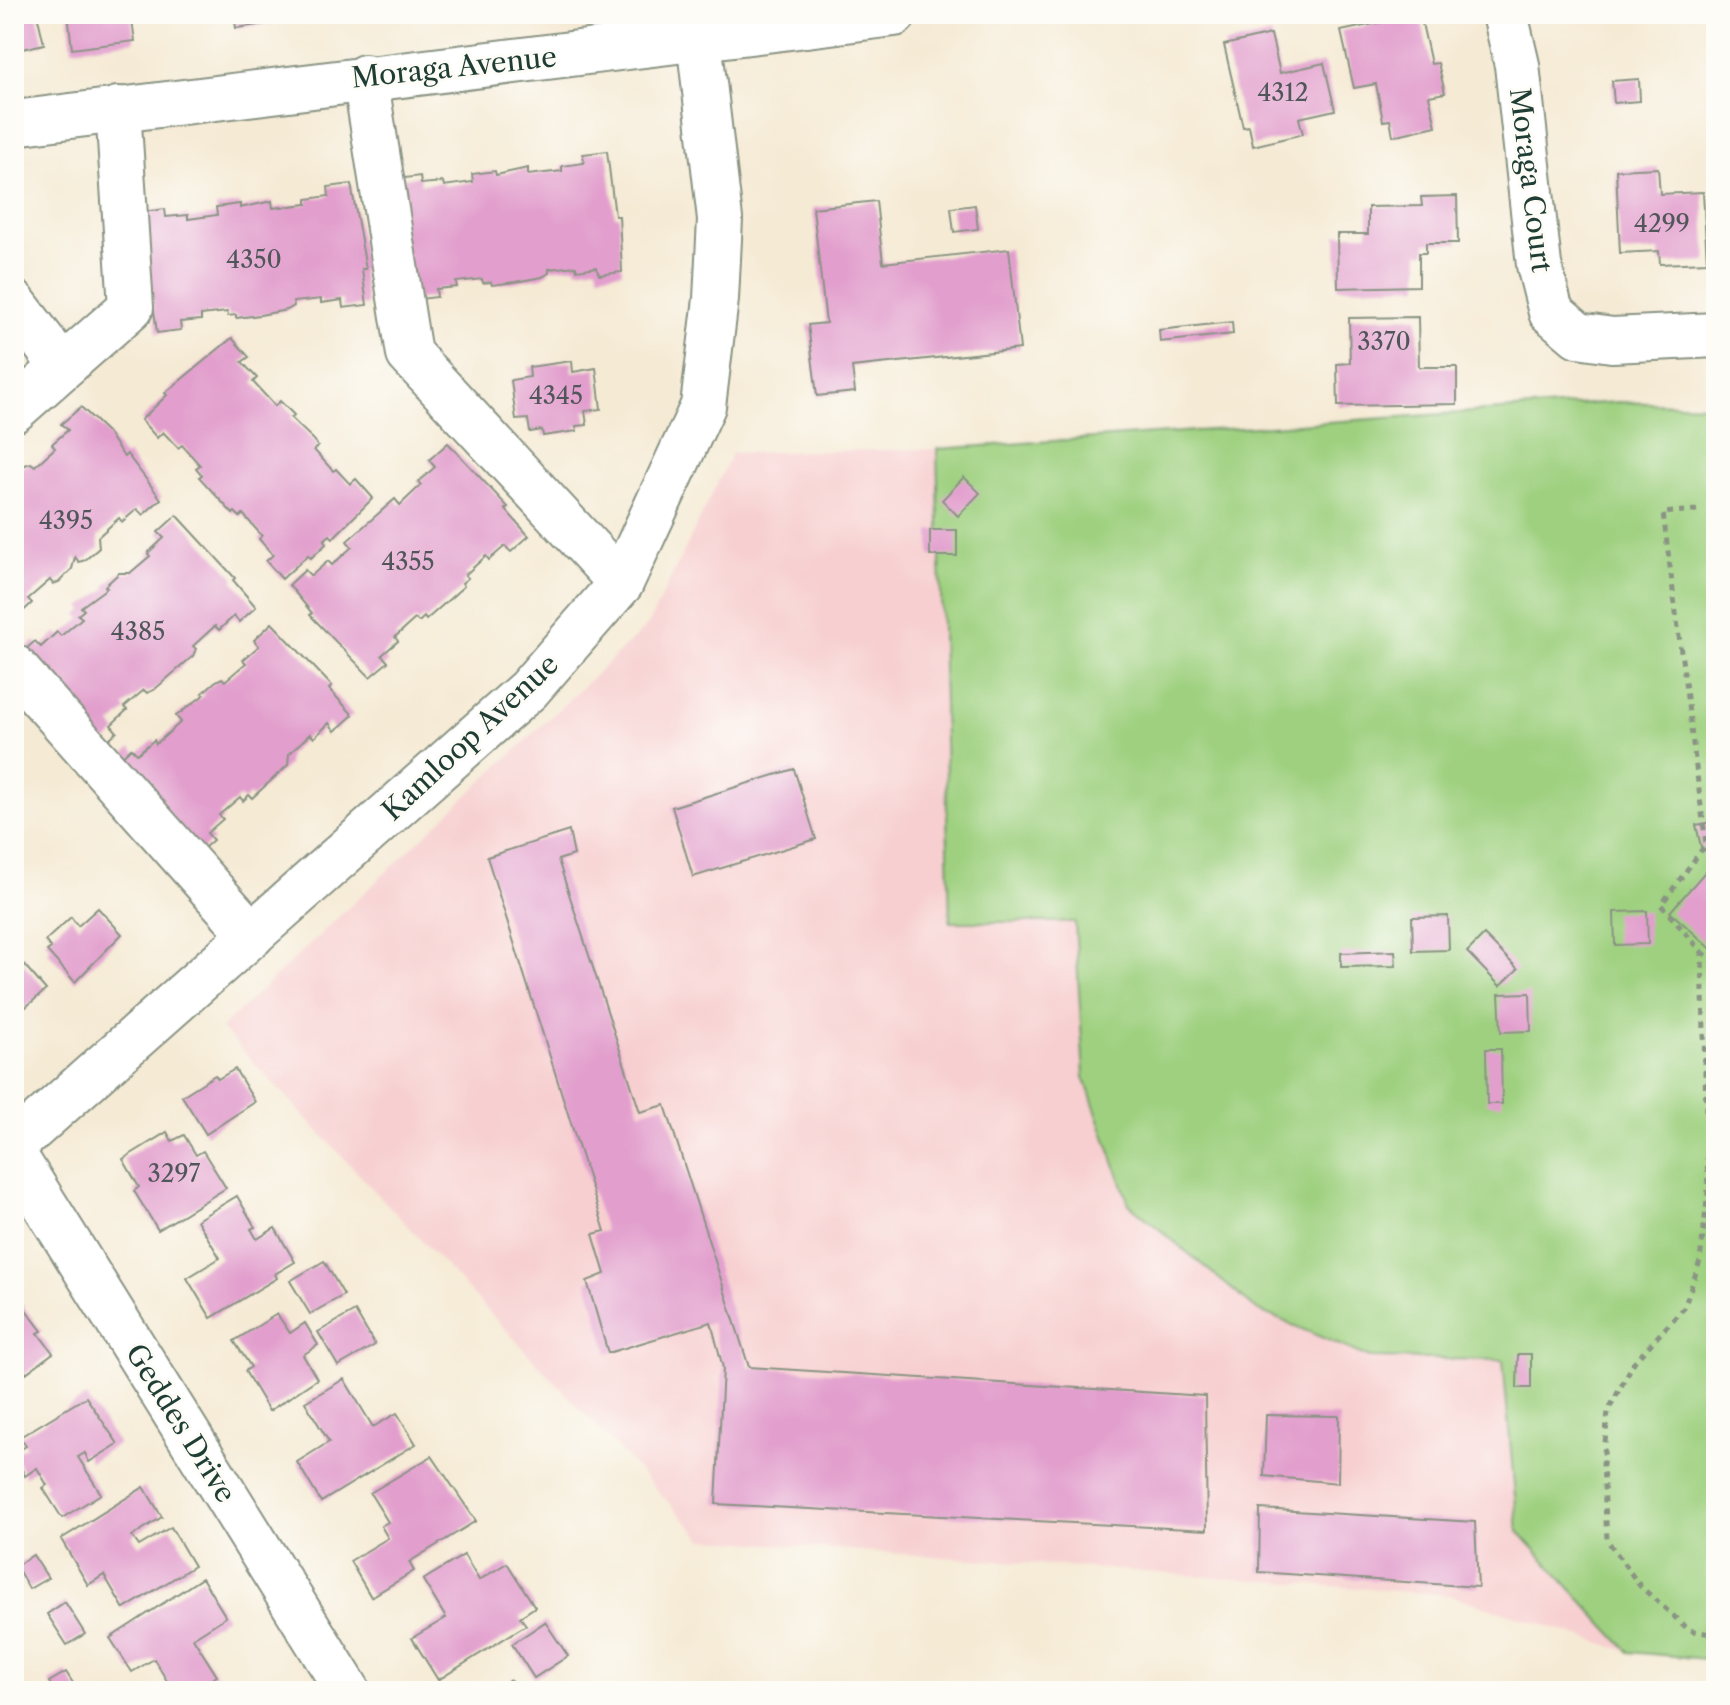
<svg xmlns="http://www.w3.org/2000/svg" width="1730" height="1705" font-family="'Libre Caslon Text',serif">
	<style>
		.built { fill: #f7cfd0 }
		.green { fill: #9ed07f; stroke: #5e865a; stroke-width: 2 }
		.building { fill: #e29fcd }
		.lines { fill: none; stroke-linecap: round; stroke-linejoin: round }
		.minor-casing { stroke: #8a9484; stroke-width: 48 }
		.major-casing { stroke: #8a9484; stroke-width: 48 }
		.path { stroke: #8a9484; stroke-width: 5; stroke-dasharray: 6 6; stroke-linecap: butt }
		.minor { stroke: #fff; stroke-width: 44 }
		.major { stroke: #fff; stroke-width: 44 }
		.labels { text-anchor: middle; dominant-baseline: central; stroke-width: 6; stroke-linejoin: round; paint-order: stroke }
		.number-label { font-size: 24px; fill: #50565a }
		.street-label { font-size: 28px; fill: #1f3d34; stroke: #fdfcf7 }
	</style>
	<rect width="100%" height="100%" fill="#fdfcf7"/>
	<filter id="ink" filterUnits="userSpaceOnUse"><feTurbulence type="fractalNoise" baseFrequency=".0125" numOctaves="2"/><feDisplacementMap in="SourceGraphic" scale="16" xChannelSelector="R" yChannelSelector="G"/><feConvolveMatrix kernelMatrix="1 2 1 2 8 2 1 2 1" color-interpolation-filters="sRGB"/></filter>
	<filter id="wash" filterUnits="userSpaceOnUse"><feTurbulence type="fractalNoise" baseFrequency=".006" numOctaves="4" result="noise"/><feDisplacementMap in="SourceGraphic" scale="32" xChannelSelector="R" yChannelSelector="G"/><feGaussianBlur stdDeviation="1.8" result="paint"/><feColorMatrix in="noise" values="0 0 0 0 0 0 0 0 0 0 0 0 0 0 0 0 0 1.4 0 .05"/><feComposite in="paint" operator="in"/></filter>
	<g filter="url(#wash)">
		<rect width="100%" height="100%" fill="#f5ead4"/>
		<polygon class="built" points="937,449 950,922 1075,921 1084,1077 1129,1204 1257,1310 1370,1358 1503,1360 1518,1531 1629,1652 1450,1595 703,1539 221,1028 648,625 732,453"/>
		<polygon class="green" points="1716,380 1716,1660 1629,1652 1518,1531 1503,1360 1370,1358 1257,1310 1129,1204 1084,1077 1075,922 950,922 937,449 1618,402 1707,405 1710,382"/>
		<g id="blocks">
			<g class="building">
				<polygon points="14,14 37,14 44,44 14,51"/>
				<polygon points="68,14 131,14 135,41 72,49"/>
				<polygon points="234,14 279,14 280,22 236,28"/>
				<polygon points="1420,14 1431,64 1438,63 1445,93 1429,96 1436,126 1393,136 1390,120 1383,121 1376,84 1354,88 1341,31"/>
				<polygon points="1271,34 1280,73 1324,63 1335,110 1299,118 1303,134 1253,146 1249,126 1243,127 1224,45"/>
				<polygon points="1639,79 1640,101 1614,103 1612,81"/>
				<polygon points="607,151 615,216 619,216 622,272 599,275 597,267 577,270 576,266 549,269 549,273 542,277 515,282 492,285 491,282 483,283 482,279 456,282 457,287 436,289 437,297 412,300 396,179 420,176 421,184 443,182 444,186 473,182 472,174 495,171 496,175 528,168 528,175 562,171 562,166 584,163 583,154"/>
				<polygon points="1658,168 1660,194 1703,192 1707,262 1660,264 1659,251 1620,253 1616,170"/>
				<polygon points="351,184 366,269 362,269 367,305 343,308 342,300 321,303 321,299 293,302 294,306 287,310 260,315 236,318 236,315 228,316 227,312 201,315 201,320 180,322 181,330 157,333 141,212 165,209 166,217 188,215 188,219 217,215 216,207 240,204 240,208 272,201 273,208 307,204 307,199 329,196 328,187"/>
				<polygon points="1457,196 1458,243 1426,243 1426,253 1419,253 1419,286 1338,288 1337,234 1368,234 1368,207 1422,206 1421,197"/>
				<polygon points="876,201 883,263 1009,249 1020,349 852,367 855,392 817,396 808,325 826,323 813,208"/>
				<polygon points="975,205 978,229 954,232 951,208"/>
				<polygon points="1418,317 1419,367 1457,367 1457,404 1338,406 1337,364 1350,363 1349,318"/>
				<polygon points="1232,322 1233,334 1160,342 1159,330"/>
				<polygon points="232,338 249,357 242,362 257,378 253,382 275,406 280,401 294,415 291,418 315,441 318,447 314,450 333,471 336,469 350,484 356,479 373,498 333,538 330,535 324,540 326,544 311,558 308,555 282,579 266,561 273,555 259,539 262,536 243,514 240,517 235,512 233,514 199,477 202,475 196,468 200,465 182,445 178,448 163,432 157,438 141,420 167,395 165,393"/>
				<polygon points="572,361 573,372 596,368 601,409 585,411 587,425 576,426 577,431 543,436 542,430 530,432 528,419 516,420 511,380 530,377 529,367"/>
				<polygon points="81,407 107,432 124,457 127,454 161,499 143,515 137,509 122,522 119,518 98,537 99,548 85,560 79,562 75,557 72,569 59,582 53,584 50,580 28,599 32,603 17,617 22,624 14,631 14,475 25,465 31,463 35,466 55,448 52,444 68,430 61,424"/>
				<polygon points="448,443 508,507 505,509 529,536 511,552 505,546 489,560 486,556 465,575 468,578 462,583 464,586 426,620 424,617 419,622 415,619 395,637 398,641 382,655 388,662 370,677 310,615 312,613 289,585 305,570 311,576 328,561 332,565 352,547 347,541 395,499 400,505 421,485 418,482 435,467 429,460"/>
				<polygon points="964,477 980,493 958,516 942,500"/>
				<polygon points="177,515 235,578 233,580 256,607 239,622 234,616 219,630 215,626 193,646 196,649 193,656 154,690 147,693 144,690 124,707 127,710 111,725 117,732 98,748 17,657 35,641 41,647 57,632 61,636 82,618 78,615 84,610 81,607 107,588 105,586 119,573 130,573 150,556 148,553 164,538 158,532"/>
				<rect x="930" y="530" width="27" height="26"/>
				<polygon points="272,623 332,686 329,689 353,715 335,731 329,723 314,738 310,734 289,754 288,765 252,798 249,795 243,801 240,797 219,815 223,819 207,833 213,840 194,857 113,765 131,748 137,754 154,740 156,744 181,722 176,716 204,695 202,693 216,681 222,678 225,681 246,663 243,660 259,646 254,640"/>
				<polygon points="794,769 816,839 693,877 672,807"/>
				<polygon points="1716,821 1716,848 1702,851 1696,825"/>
				<polygon points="569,831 574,855 558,860 640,1112 665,1105 749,1367 1205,1396 1207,1530 716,1504 723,1368 711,1322 608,1353 587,1281 605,1274 593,1234 605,1231 487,857"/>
				<polygon points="1711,865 1716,869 1716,953 1670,912"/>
				<polygon points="98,908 122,934 75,982 47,951 51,948 45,941 71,917 78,926"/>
				<polygon points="1647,911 1648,944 1615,945 1614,912"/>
				<polygon points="1448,916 1449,950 1413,951 1412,917"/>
				<polygon points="1484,935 1518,969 1500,986 1467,952"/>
				<polygon points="1395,951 1396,966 1341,967 1341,953"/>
				<polygon points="14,953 46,990 14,1017"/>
				<polygon points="1530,993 1531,1031 1501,1032 1499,994"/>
				<polygon points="1486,1049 1501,1049 1502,1104 1487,1104"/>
				<polygon points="235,1069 255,1102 206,1134 182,1096 215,1075 218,1079"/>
				<polygon points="167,1132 172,1141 184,1135 196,1155 203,1151 226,1188 158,1230 134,1191 139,1187 123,1159"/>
				<polygon points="237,1196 255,1227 251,1229 257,1239 275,1228 295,1262 275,1274 277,1278 211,1318 187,1278 220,1258 197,1220"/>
				<polygon points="324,1261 344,1295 310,1314 290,1281"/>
				<polygon points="14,1294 42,1331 38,1333 53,1353 22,1376 14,1365"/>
				<polygon points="355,1311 375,1345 338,1366 318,1332"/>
				<polygon points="277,1314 290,1333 305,1323 318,1345 303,1355 317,1379 269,1411 245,1371 251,1367 234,1341"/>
				<polygon points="1518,1354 1531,1354 1531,1388 1517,1388"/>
				<polygon points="344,1379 373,1427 397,1413 416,1444 321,1502 297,1462 329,1442 305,1402"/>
				<polygon points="86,1397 118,1444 89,1462 85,1453 78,1457 101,1494 62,1518 43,1488 47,1485 37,1468 25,1476 14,1454 26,1446 20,1437"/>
				<polygon points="1266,1415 1339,1416 1338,1483 1264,1476"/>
				<polygon points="432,1456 476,1521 409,1562 414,1571 371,1597 350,1561 388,1538 381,1526 388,1522 370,1493"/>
				<polygon points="144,1487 162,1517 132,1536 139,1546 171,1527 194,1566 124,1609 104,1575 88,1585 61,1539"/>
				<polygon points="1260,1509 1475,1522 1478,1587 1259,1572"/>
				<polygon points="33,1555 48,1578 29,1589 16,1566"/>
				<polygon points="464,1555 479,1580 507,1563 535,1607 520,1617 526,1625 438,1680 412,1638 446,1618 423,1580"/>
				<polygon points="202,1578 226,1617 193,1638 217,1676 193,1691 173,1691 154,1659 132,1672 110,1638"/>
				<polygon points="65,1602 85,1634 67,1645 47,1614"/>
				<polygon points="545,1622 568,1656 534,1678 512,1644"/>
				<polygon points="66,1672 78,1691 55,1691 49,1682"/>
				<polygon points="510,1680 517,1691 491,1691"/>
			</g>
		</g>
	</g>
	<g filter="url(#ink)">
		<use href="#blocks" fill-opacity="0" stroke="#8a9484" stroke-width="2"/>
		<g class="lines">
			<defs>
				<g id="minor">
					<polyline points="1505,14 1517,65 1539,265 1551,312 1578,335 1612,340 1716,335"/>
					<polyline points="365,77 409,354 621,583"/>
					<polyline points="14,303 61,365"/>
					<polyline points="14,410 131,307 118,109"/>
					<polyline points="14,667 252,935"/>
					<polyline points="14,1145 528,690 621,583 703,406 716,299 720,219 696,14"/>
					<polyline points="14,1155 348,1691"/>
				</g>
				<polyline id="major" points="14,123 894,14"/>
			</defs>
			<use href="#minor" class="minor-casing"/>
			<use href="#major" class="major-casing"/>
			<g class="path">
				<polyline points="1697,510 1663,513 1706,844 1661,905 1702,952 1708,1192 1700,1261 1684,1308 1634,1362 1608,1411 1603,1464 1607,1540 1640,1586 1689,1630 1716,1635"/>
				<polyline points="1702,952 1716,962"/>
			</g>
			<use href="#minor" class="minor"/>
			<use href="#major" class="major"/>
		</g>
	</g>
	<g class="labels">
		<g class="number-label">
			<text x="1283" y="92">4312</text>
			<text x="1662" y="223">4299</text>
			<text x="254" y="259">4350</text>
			<text x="1384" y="341">3370</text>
			<text x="556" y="395">4345</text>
			<text x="66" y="520">4395</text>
			<text x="408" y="561">4355</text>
			<text x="138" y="631">4385</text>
			<text x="174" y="1173">3297</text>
		</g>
		<g class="street-label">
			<text transform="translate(454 67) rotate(-6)">Moraga Avenue</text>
			<text transform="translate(1531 180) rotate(83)">Moraga Court</text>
			<text transform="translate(470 737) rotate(-43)">Kamloop Avenue</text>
			<text transform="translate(181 1423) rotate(58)">Geddes Drive</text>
		</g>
	</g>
	<rect width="1730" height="1705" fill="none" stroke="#fdfcf7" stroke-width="48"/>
</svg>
